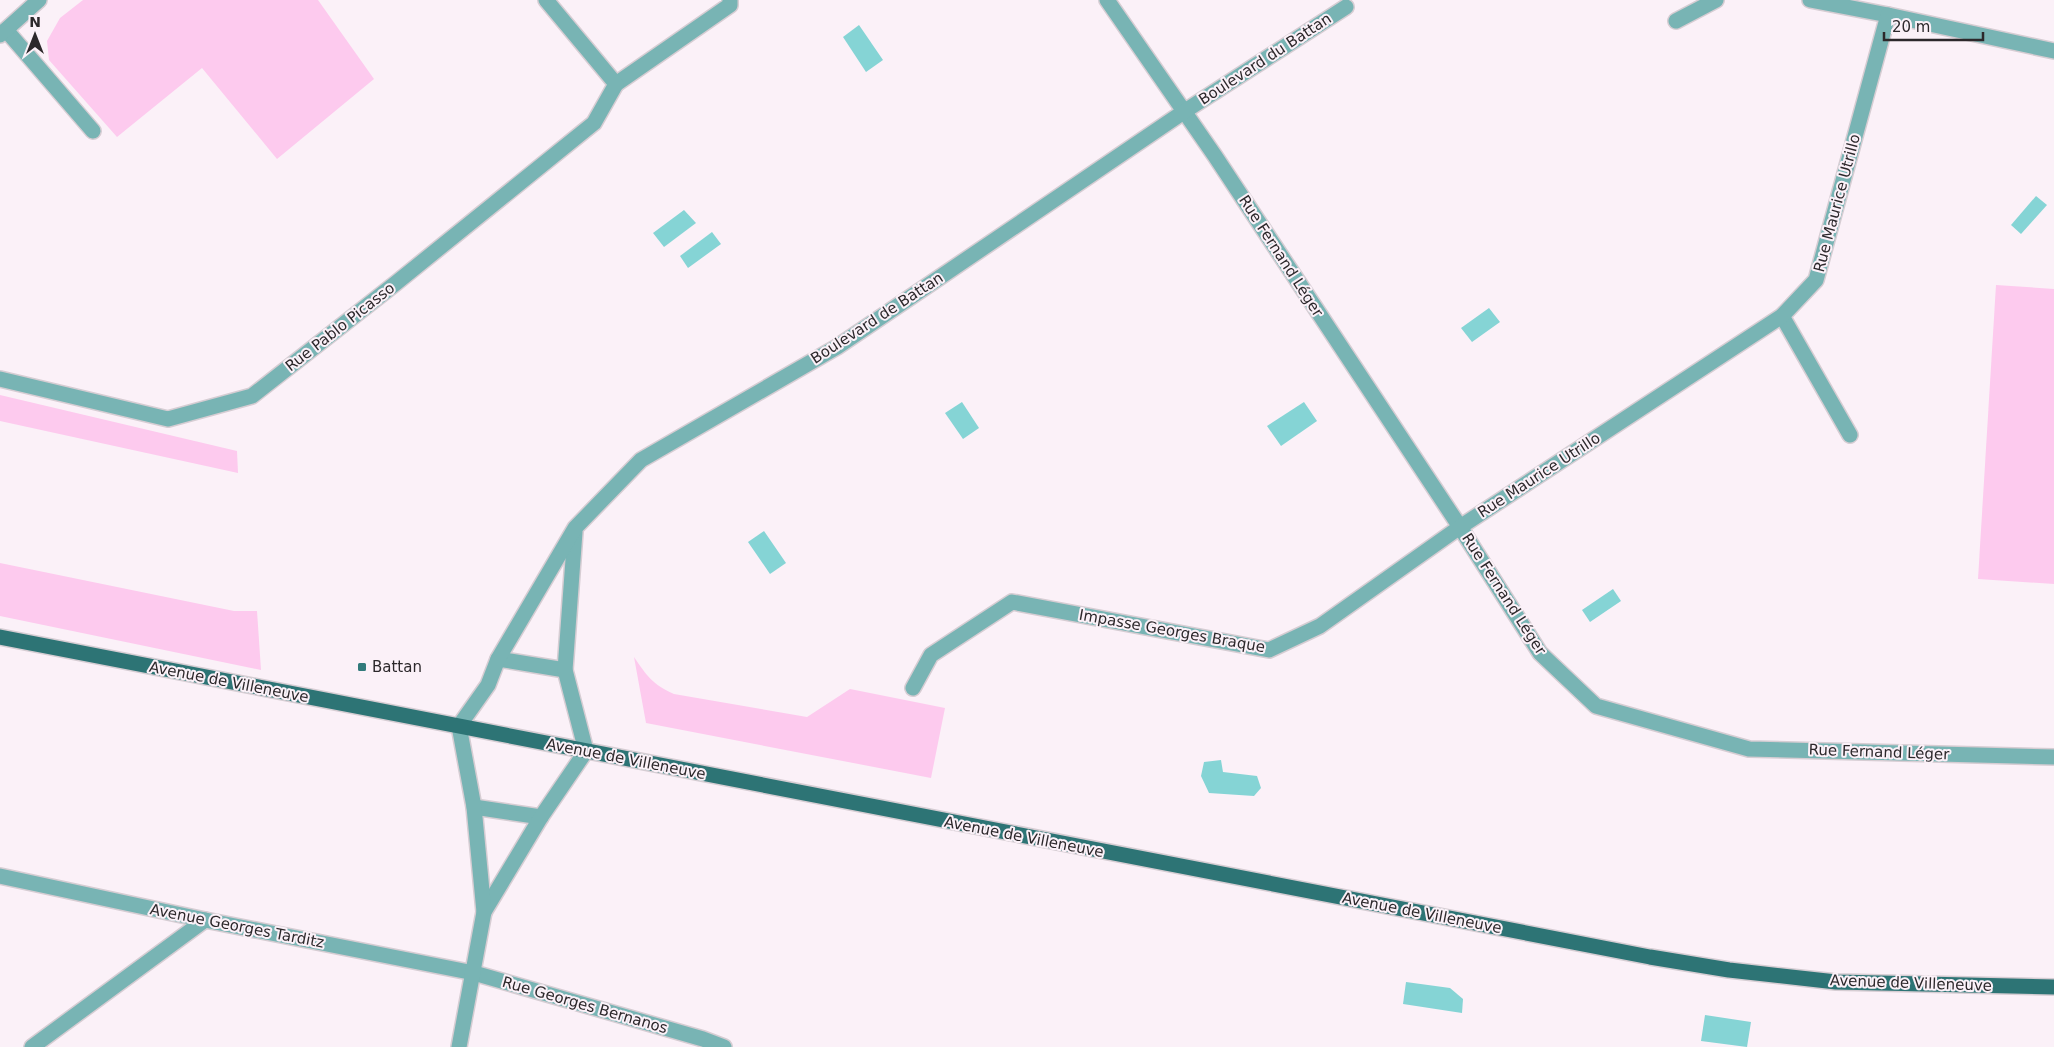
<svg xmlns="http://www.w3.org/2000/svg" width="2054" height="1047" font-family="'DejaVu Sans',sans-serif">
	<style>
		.green { fill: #fdcaee }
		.water { fill: #85d4d5 }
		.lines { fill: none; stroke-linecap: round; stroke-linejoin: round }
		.minor-casing { stroke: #d6cdd3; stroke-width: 18 }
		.major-casing { stroke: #d6cdd3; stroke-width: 18 }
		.minor { stroke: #78b4b4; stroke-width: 15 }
		.major { stroke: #2d7475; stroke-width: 15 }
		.poi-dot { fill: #317a7b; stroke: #fbf1f8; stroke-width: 2 }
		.labels { text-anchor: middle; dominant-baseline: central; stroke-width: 4; stroke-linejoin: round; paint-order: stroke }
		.street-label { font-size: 15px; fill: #2c282b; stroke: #fbf1f8 }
		.poi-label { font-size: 15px; fill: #2c282b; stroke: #fbf1f8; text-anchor: start }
	</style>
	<rect width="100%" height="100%" fill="#fbf1f8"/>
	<g class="green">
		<polygon points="83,0 318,0 374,79 277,159 202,68 117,137 49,60 47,41 60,18"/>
		<polygon points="1996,285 2054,289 2054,584 1978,579"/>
		<polygon points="0,395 237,451 238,473 0,421"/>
		<polygon points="0,563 234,611 257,611 261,670 0,616"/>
		<path d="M634,657C647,676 653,685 674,694L807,717L850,689L945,708L931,778L646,723Z"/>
	</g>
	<g class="water">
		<polygon points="859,25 883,60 866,72 843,37"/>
		<polygon points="2036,196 2047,205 2021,234 2011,225"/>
		<polygon points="684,210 696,223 664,247 653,233"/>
		<polygon points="712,232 721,244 688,268 680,256"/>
		<polygon points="1489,308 1500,322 1472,342 1461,328"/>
		<polygon points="962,402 979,428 963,439 945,413"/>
		<polygon points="1304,402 1317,421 1281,446 1267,426"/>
		<polygon points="764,531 786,563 770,574 748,542"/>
		<polygon points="1613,589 1621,601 1590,622 1582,610"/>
		<polygon points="1221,760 1223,772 1257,776 1261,788 1254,796 1209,793 1201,776 1204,762"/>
		<polygon points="1406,982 1450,988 1463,999 1462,1013 1403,1004"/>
		<polygon points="1705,1015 1751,1022 1747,1047 1701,1041"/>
	</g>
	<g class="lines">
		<defs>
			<g id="minor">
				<polyline points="1107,0 1215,156 1460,527 1540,653 1596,706 1749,749 2054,757"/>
				<polyline points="1810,0 1888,15"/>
				<polyline points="1676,21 1716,0"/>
				<polyline points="6,30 93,131"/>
				<polyline points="0,35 39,0"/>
				<polyline points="616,84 730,5 730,0"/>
				<polyline points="1782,316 1850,435"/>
				<polyline points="0,379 168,419 252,396 396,283 594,123 616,84 546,0"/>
				<polyline points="498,659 565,670"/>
				<polyline points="913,688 931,655 1012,602 1269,650 1320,626 1460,527 1782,316 1816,280 1888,15 2054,51"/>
				<polyline points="474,807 541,817"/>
				<polyline points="0,876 205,920 474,973 703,1039 724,1047"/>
				<polyline points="484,912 541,817 586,751 565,670 575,532"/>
				<polyline points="32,1047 205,920"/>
				<polyline points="459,1047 484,912 474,807 459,726 488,685 498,659 575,528 641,460 837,347 1185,111 1346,7"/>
			</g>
			<polyline id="major" points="0,637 1650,957 1729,970 1836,982 2054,987"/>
		</defs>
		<use href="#minor" class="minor-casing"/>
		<use href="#major" class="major-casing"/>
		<use href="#minor" class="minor"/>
		<use href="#major" class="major"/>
	</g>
	<rect class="poi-dot" x="357" y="662" width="10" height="10" rx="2.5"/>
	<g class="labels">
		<g class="street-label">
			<text transform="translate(1265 59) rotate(-33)">Boulevard du Battan</text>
			<text transform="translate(1837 203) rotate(-75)">Rue Maurice Utrillo</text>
			<text transform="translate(1281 256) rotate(57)">Rue Fernand Léger</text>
			<text transform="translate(877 318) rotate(-33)">Boulevard de Battan</text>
			<text transform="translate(340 327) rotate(-38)">Rue Pablo Picasso</text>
			<text transform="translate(1539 475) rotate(-33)">Rue Maurice Utrillo</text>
			<text transform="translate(1504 594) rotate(57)">Rue Fernand Léger</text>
			<text transform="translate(1172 631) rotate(10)">Impasse Georges Braque</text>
			<text transform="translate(229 682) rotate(11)">Avenue de Villeneuve</text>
			<text transform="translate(1879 752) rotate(2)">Rue Fernand Léger</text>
			<text transform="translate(626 759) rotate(11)">Avenue de Villeneuve</text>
			<text transform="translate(1024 837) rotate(11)">Avenue de Villeneuve</text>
			<text transform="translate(1422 913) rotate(11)">Avenue de Villeneuve</text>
			<text transform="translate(237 926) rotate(11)">Avenue Georges Tarditz</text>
			<text transform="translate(1911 983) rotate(2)">Avenue de Villeneuve</text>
			<text transform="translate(585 1005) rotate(16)">Rue Georges Bernanos</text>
		</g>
		<g class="poi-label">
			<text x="372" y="667">Battan</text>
		</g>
	</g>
	<g transform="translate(35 35)" stroke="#fbf1f8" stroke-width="4" paint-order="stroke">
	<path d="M0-4L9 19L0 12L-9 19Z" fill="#2c282b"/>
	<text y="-8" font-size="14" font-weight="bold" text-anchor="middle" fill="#2c282b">N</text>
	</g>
	<path d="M1884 32v8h99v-8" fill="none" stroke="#2c282b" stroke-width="2.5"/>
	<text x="1892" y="32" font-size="15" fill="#2c282b" stroke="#fbf1f8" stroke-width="4" paint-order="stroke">20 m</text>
</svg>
